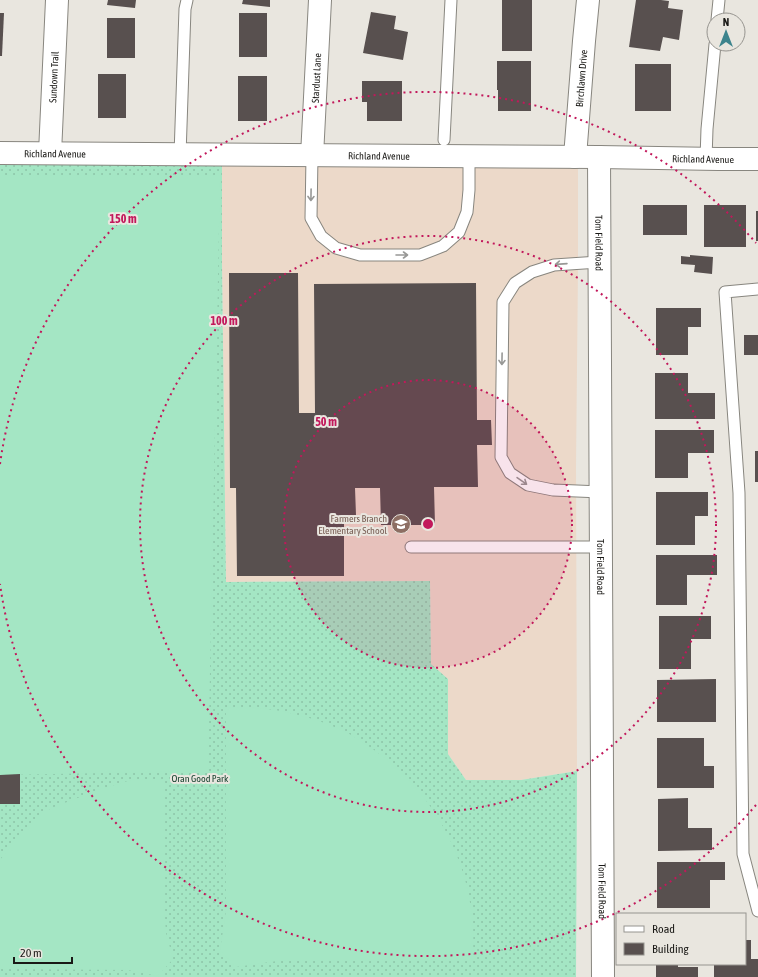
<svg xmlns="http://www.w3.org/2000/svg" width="758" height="977" font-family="'Asap Condensed',sans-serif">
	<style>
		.education { fill: #ecd9c9 }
		.grass { fill: url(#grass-dots) }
		.garden { fill: #a4e6c4 }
		.building { fill: #58504f }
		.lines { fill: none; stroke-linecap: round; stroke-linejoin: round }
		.service-casing { stroke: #88867f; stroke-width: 13 }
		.minor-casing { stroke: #88867f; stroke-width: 24 }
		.service { stroke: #fff; stroke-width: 11 }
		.minor { stroke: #fff; stroke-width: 22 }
		.oneway { stroke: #989896 }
		.ring { fill: none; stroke: #c2185b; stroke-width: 2; stroke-dasharray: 2 4 }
		.labels { text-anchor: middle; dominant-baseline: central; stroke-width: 4; stroke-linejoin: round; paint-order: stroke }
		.street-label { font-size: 10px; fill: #1a1916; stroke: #e9e6df }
		.education-label { font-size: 10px; fill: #785e54; stroke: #e9e6df; text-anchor: end }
		.park-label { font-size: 10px; fill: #184330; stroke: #e9e6df }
		.centre { fill: #c2185b; stroke: #e9e6df; stroke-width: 2 }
		.ring-label { font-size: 12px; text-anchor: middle; font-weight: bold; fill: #c2185b; stroke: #e9e6df; stroke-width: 4; stroke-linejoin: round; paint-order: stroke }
	</style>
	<defs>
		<pattern id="grass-dots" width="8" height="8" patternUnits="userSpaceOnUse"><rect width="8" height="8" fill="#a4e6c4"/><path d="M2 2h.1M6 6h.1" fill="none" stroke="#8dc5a8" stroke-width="1.8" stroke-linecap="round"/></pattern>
	</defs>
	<rect width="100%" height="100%" fill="#e9e6df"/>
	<polygon class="education" points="222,166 578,168 578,268 576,467 577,771 521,780 466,780 448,754 448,679 431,664 430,581 226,582 222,263"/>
	<polygon class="grass" points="0,161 222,166 222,263 226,582 430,581 431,664 448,679 448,754 466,780 521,780 577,771 576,977 0,977"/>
	<g class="garden">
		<polygon points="0,175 220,176 208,771 0,775"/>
		<path d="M226,708C236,708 247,707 257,708C283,710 315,718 339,729C348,732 357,739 365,744C424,781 465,847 472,916C474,931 473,945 473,959L277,961L236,967L220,950L226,911Z"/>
		<polygon points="164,779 164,908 166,933 173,959 158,976 128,970 0,969 0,860 14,841 35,820 46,811 54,807 101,789 131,780"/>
	</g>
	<g class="building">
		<polygon points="108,0 136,0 135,8 107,5"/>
		<polygon points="243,0 270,0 270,7 242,4"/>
		<rect x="502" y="0" width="30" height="51"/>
		<polygon points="636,0 661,0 669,1 668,8 683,10 679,40 663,37 660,51 629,47"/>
		<polygon points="371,12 396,16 394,29 408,32 403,60 363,53"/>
		<polygon points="0,13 4,13 2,56 0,56"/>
		<rect x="239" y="13" width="28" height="44"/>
		<rect x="107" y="18" width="28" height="40"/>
		<polygon points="497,61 531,61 531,111 498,111 498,90 497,90"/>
		<rect x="635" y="64" width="36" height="47"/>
		<rect x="98" y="74" width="28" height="44"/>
		<rect x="238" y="76" width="29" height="45"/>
		<polygon points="362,81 402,81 402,121 367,121 367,102 362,102"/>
		<rect x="643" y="205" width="44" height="30"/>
		<rect x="704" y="205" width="42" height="42"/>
		<rect x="756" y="211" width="2" height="30"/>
		<polygon points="690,255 713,257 712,274 694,272 695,265 681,264 681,256 690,257"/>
		<polygon points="229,273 298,273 299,413 315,413 314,284 476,283 477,420 491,420 492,445 477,445 478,487 434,487 435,525 381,525 380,488 355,488 356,515 344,515 344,576 237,576 236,488 230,488"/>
		<polygon points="656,308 701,308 701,327 688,327 688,355 656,355"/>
		<rect x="744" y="335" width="14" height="20"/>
		<polygon points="655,373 688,373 688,393 715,393 715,419 655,419"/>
		<polygon points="655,430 714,430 714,453 688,453 688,478 655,478"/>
		<rect x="755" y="451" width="3" height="31"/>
		<polygon points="656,492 708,492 708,516 695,516 695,545 656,545"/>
		<polygon points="656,555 717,555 717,575 687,575 687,605 656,605"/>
		<polygon points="659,616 711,616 711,639 691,639 691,669 659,669"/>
		<polygon points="716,679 716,722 657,722 657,680"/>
		<polygon points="657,738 704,738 704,766 714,766 714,788 657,788"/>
		<polygon points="20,774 20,804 0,804 0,775"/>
		<polygon points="688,798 688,828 712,828 712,850 658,851 658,799"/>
		<polygon points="657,862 725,862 725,880 710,880 710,908 657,908"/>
		<polygon points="745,940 751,940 751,959 758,959 758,977 714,977 714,964 745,964"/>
		<polygon points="656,964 678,964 678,967 698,967 698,977 656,977"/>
	</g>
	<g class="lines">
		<defs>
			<g id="service">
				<polyline points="717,20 719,0"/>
				<polyline points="444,140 451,0"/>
				<polyline points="180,155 185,9 187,0"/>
				<polyline points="312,156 311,218 321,236 336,248 360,255 420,255 443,246 459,232 467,212 469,190 469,157"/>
				<polyline points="706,159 707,129 715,44"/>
				<polyline points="599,262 554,265 532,272 515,283 503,302 501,457 510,473 528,485 553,490 601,492"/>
				<polyline points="758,289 725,292 739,493 743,854 758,911"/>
				<polyline points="411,547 601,547"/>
			</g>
			<g id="minor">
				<path id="s1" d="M0,153L599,157L718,159H758"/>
				<path id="s2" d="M50,153L57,0"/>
				<path id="s3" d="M312,156L320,0"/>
				<path id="s4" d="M575,157L584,41L588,0"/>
				<path id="s5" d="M599,157L603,977"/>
			</g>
		</defs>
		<use href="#service" class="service-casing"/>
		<use href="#minor" class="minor-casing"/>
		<use href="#service" class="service"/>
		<use href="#minor" class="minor"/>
	</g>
	<defs><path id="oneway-shaft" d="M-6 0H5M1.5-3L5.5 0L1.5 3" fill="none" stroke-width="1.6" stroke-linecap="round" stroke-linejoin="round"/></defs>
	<g class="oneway">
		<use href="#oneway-shaft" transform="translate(311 195) rotate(91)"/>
		<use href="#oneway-shaft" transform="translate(402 255)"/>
		<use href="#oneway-shaft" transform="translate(561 264) rotate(176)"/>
		<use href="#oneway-shaft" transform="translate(502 359) rotate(91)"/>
		<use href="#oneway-shaft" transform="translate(522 481) rotate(35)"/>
	</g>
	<circle cx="428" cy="524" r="144" fill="#c2185b" fill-opacity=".12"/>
	<g class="ring">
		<circle cx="428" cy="524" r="144"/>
		<circle cx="428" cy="524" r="288"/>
		<path d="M756 805A432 432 0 0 1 0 584M0 464A432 432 0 0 1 756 243"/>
	</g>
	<defs>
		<symbol id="school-disc" viewBox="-11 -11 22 22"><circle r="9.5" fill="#8d6e63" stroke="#e9e6df"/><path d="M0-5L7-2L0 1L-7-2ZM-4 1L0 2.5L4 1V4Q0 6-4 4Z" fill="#fff"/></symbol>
	</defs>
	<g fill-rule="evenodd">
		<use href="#school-disc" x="390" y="513" width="22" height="22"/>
	</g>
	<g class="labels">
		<g class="street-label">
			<text stroke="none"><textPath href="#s2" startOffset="76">Sundown Trail</textPath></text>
			<text stroke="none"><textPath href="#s3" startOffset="78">Stardust Lane</textPath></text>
			<text stroke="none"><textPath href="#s4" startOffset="79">Birchlawn Drive</textPath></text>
			<text stroke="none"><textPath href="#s1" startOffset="55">Richland Avenue</textPath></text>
			<text stroke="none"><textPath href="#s1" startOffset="379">Richland Avenue</textPath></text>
			<text stroke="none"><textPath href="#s1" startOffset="703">Richland Avenue</textPath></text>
			<text stroke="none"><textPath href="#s5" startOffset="86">Tom Field Road</textPath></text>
			<text stroke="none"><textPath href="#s5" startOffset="410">Tom Field Road</textPath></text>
			<text stroke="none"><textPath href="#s5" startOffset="734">Tom Field Road</textPath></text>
		</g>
		<g class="education-label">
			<text x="387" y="518">Farmers Branch<tspan x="387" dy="12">Elementary School</tspan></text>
		</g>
		<g class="park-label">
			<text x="200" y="778">Oran Good Park</text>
		</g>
	</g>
	<circle cx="428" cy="524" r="6" class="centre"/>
	<g class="ring-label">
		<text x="123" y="223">150 m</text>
		<text x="224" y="325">100 m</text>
		<text x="326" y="426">50 m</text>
	</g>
	<rect x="616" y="913" width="130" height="52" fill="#e9e6df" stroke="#96948f"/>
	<rect x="624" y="926" width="20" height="6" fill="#ffffff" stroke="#96948f"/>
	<text x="652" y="933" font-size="12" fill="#1a1916">Road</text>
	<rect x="624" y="943" width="20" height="12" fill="#58504f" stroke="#96948f"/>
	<text x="652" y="953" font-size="12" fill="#1a1916">Building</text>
	<g transform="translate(726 32)"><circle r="19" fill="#e9e6df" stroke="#96948f"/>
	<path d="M0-3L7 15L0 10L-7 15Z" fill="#3d848d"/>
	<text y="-6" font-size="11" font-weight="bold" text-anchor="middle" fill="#1a1916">N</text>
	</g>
	<path d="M14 957v6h58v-6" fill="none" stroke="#1a1916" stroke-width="2"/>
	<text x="20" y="957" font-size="12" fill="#1a1916" stroke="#e9e6df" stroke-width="3" paint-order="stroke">20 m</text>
</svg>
